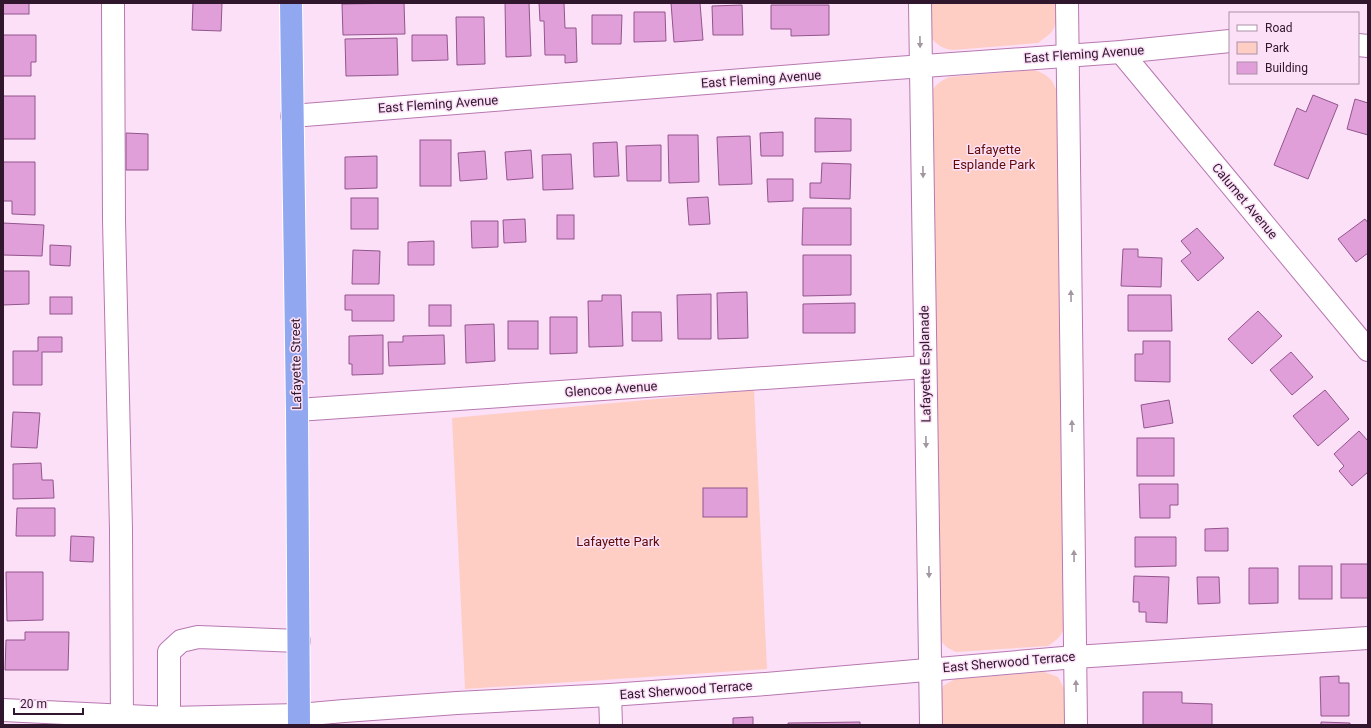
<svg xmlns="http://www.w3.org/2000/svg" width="1371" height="728" font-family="Roboto,sans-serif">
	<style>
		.green { fill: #fecec4 }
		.building { fill: #e19fda; stroke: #92558c }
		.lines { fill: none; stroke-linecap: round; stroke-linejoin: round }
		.minor-casing { stroke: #b778b0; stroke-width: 24 }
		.highway-casing { stroke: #fff; stroke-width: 24 }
		.minor { stroke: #fff; stroke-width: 22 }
		.highway { stroke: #91a7f0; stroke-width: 22 }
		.oneway { fill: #a297a1 }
		.labels { text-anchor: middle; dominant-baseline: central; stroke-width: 3; stroke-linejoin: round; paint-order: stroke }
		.street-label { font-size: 13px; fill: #30172e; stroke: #fce0f8 }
		.park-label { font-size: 13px; fill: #600a03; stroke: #fce0f8 }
	</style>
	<rect width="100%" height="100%" fill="#fce0f8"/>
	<g class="green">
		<path d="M927,3H1056V21L1054,28L1051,33L1038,43L953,50C943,49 937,45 930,37Z"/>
		<path d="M1034,70C1047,74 1054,80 1057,93L1065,624C1063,635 1057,640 1048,646L956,652C947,648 942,645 939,635L931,92C936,84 941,81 949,77Z"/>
		<polygon points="754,390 767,669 465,689 452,418"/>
		<polygon points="1044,672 1058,677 1065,690 1067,725 939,725 940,697 943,686 955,679"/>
	</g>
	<g class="building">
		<rect x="3" y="3" width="26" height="11"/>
		<polygon points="193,3 222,3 221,31 192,30"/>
		<polygon points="404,3 405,34 343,35 342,4"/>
		<polygon points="505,3 529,3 531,56 506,57"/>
		<polygon points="539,3 564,3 565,28 576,28 577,62 565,63 565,55 545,55 544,21 540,21"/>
		<polygon points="671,3 700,3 703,40 674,42"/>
		<polygon points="742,5 743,35 713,35 712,6"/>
		<polygon points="771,5 829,5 829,35 791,36 791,29 771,29"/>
		<polygon points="634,12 665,12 666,41 634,42"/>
		<polygon points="592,15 622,15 621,44 592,44"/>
		<polygon points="456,17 484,17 485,64 457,65"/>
		<polygon points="3,35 36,35 36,62 31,62 31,76 3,76"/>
		<polygon points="412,35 447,35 448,60 412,61"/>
		<polygon points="397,38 398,75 346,76 345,39"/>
		<polygon points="1313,95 1338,105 1308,179 1274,165 1297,108 1306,112"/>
		<rect x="3" y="96" width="32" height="43"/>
		<polygon points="1355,99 1368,103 1368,135 1347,129"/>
		<polygon points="815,118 851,119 851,151 815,152"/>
		<polygon points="783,132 783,156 761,156 760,133"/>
		<polygon points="126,133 148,134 148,170 126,170"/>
		<polygon points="668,135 698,135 699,182 669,183"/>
		<polygon points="750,136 752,184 719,185 717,137"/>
		<rect x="420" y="140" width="31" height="46"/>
		<polygon points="617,142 619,176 594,177 593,143"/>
		<polygon points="661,145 661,181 627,181 626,146"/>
		<polygon points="531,150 533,178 507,180 505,152"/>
		<polygon points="485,151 487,179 460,181 458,153"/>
		<polygon points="571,154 573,189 543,190 542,155"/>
		<polygon points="377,156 377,188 345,189 345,157"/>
		<polygon points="3,162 35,162 35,215 12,214 12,201 3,201"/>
		<polygon points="822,163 851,164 850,199 810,198 810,183 821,183"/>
		<polygon points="767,179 793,179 793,201 768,202"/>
		<polygon points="708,197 710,224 689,225 687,198"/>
		<rect x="351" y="198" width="27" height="31"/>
		<polygon points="803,208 851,208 851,245 802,245"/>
		<rect x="557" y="215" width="17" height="24"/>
		<polygon points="525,219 526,242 504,243 503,220"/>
		<polygon points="1365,219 1368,223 1368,253 1356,262 1338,239"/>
		<polygon points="471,221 498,221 498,247 472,248"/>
		<polygon points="3,223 44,225 42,256 3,255"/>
		<polygon points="1197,228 1224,258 1198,281 1181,261 1191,253 1181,241"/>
		<polygon points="434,241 434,265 408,265 408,242"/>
		<polygon points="50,245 71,246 70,266 50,265"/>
		<polygon points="1123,249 1138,249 1138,257 1162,258 1161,287 1121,286"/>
		<polygon points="353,250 380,251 379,284 352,284"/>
		<polygon points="803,255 851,255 851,295 803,296"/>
		<polygon points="3,271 29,271 29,304 3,305"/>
		<polygon points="747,292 748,338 718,339 717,293"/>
		<polygon points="711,294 711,339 678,339 677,295"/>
		<polygon points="345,295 394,295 394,321 352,321 352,310 345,310"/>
		<polygon points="602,295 621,295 623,346 589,347 588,301 602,301"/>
		<polygon points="1128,295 1171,295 1172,331 1128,331"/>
		<rect x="50" y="297" width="22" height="17"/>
		<polygon points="855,303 855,333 803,333 803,304"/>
		<rect x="429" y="305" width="22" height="21"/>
		<polygon points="1258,311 1282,336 1252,364 1228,339"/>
		<polygon points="632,312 661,312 662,341 632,341"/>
		<polygon points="550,317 577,317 577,353 550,354"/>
		<rect x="508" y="321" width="30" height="28"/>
		<polygon points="494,324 495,361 466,363 465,325"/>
		<polygon points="383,335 383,374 352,375 352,364 349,364 349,336"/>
		<polygon points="444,335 445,364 389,366 388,342 403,342 403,336"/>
		<polygon points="38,337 62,337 62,352 42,352 42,385 13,385 13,351 38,351"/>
		<polygon points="1143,341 1170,341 1170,382 1135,381 1135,354 1143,354"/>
		<polygon points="1291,352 1313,377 1292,395 1270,370"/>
		<polygon points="1325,390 1349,419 1318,446 1293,416"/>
		<polygon points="1169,400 1173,423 1144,428 1141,405"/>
		<polygon points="13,412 40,413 37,448 11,447"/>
		<polygon points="1359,431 1368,441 1368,472 1352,486 1339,471 1344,466 1334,454"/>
		<rect x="1137" y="438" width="37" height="38"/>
		<polygon points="41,463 42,480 53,480 54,498 13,499 13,464"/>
		<polygon points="1139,484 1178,484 1178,505 1170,505 1170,518 1140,518"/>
		<rect x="703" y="488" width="44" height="29"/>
		<polygon points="17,508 55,508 55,536 16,536"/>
		<polygon points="1228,528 1228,551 1205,551 1205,529"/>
		<polygon points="71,536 94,537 93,562 70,561"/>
		<polygon points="1135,537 1176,537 1176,566 1135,567"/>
		<rect x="1341" y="564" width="27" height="34"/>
		<rect x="1299" y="566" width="33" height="33"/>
		<polygon points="1249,568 1278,568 1278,603 1249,604"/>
		<polygon points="6,572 43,572 43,620 7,621"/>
		<polygon points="1134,576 1169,577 1167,623 1146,622 1146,612 1139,612 1139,602 1133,602"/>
		<polygon points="1197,577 1219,577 1220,603 1198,604"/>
		<polygon points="25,632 69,632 68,670 5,670 6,640 25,640"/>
		<polygon points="1339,676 1339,683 1349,683 1349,716 1321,716 1320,677"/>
		<polygon points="1143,692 1182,692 1182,703 1212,704 1212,725 1143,725"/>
		<polygon points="753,717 753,725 733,725 733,718"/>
		<polygon points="860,722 860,725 788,725 788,723"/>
		<polygon points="1321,722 1350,723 1350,725 1321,725"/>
	</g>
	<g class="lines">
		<defs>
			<g id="minor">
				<polyline points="113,3 114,220 121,530 122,725"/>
				<polyline points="920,3 931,725"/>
				<polyline points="1067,3 1076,725"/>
				<polyline points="1358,45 1368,46"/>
				<polyline points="1121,52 1368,350"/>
				<polyline points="292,116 882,69 1121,52 1230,41"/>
				<polyline points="297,410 925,367"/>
				<polyline points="610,695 611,725"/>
				<polyline points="3,710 169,718 299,715 344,711 457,703 610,695 766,684 1075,657 1368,638"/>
				<polyline points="169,718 169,652 181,641 198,637 299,641"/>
			</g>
			<polyline id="highway" points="291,3 297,410 299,725"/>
		</defs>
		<use href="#minor" class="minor-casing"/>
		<use href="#highway" class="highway-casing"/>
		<use href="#minor" class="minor"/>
		<use href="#highway" class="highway"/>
	</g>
	<defs><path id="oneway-solid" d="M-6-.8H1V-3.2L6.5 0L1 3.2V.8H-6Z"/></defs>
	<g class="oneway">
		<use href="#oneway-solid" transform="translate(920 42) rotate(89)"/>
		<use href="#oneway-solid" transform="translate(923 172) rotate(89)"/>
		<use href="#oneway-solid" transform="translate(1071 296) rotate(-91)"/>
		<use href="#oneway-solid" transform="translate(1072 426) rotate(-91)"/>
		<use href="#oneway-solid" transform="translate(926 442) rotate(89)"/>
		<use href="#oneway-solid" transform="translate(1074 556) rotate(-91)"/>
		<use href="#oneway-solid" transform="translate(929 572) rotate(89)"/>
		<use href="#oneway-solid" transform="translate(1076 686) rotate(-91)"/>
	</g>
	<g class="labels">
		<g class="street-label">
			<text transform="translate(1084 54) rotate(-4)">East Fleming Avenue</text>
			<text transform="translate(761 79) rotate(-4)">East Fleming Avenue</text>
			<text transform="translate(438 104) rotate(-4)">East Fleming Avenue</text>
			<text transform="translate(1245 201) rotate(50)">Calumet Avenue</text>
			<text transform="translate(296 364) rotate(-91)">Lafayette Street</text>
			<text transform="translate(925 364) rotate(-91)">Lafayette Esplanade</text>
			<text transform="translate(611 389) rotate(-4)">Glencoe Avenue</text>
			<text transform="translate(1009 662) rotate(-5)">East Sherwood Terrace</text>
			<text transform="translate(686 690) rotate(-4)">East Sherwood Terrace</text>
		</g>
		<g class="park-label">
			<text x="994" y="149">Lafayette<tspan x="994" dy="15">Esplande Park</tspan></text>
			<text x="618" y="541">Lafayette Park</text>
		</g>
	</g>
	<rect width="1371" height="728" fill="none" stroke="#30172e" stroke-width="8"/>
	<rect x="1229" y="12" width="130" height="72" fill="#fce0f8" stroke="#aa90a7"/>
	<rect x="1237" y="25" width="20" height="6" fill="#ffffff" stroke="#aa90a7"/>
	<text x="1265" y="32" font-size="12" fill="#30172e">Road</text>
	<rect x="1237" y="42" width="20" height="12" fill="#fecec4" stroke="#aa90a7"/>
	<text x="1265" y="52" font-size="12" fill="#30172e">Park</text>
	<rect x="1237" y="62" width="20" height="12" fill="#e19fda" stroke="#aa90a7"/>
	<text x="1265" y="72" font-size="12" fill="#30172e">Building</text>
	<path d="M14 708v6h69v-6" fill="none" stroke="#30172e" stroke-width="2"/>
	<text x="20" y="708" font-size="12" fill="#30172e" stroke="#fce0f8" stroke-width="3" paint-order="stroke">20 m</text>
</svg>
